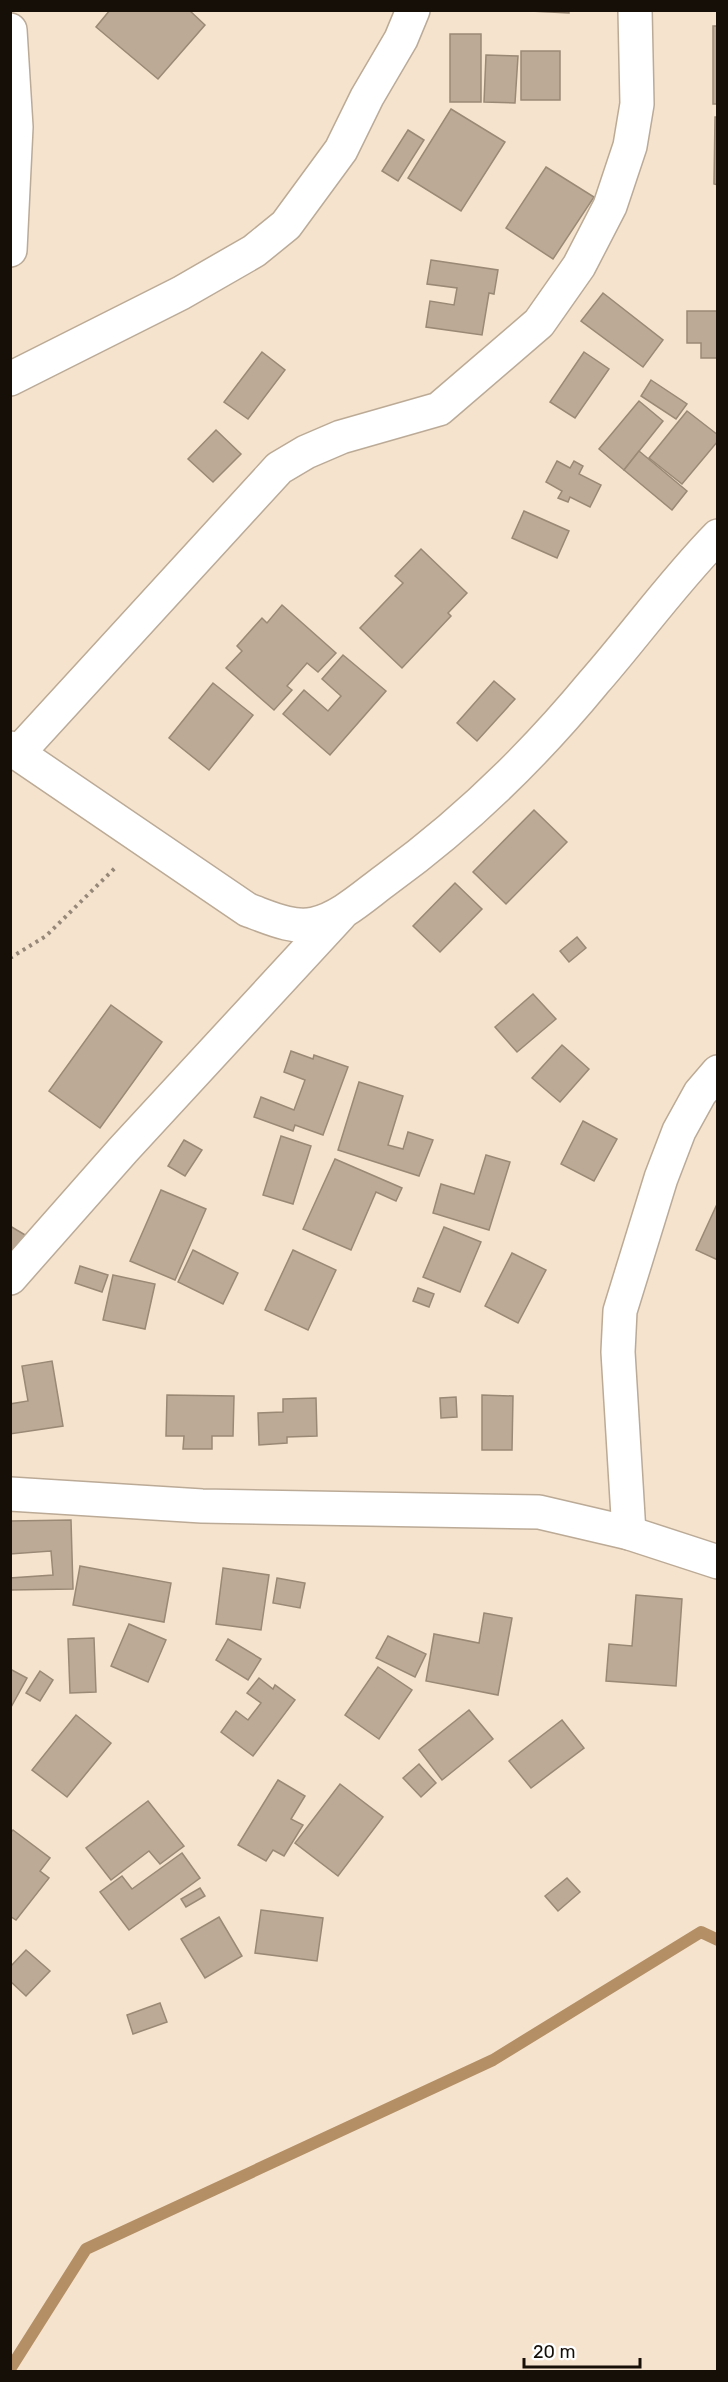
<svg xmlns="http://www.w3.org/2000/svg" width="728" height="2382" font-family="Rubik,sans-serif">
	<style>
		.lines { fill: none; stroke-linecap: round; stroke-linejoin: round }
		.stream { stroke: #b48f65; stroke-width: 12 }
		.building { fill: #bcaa96; stroke: #9a8975; stroke-width: 1.5 }
		.street-casing { stroke: #bbaa96; stroke-width: 36 }
		.path { stroke: #968879; stroke-width: 4; stroke-dasharray: 3 4.5; stroke-linecap: butt }
		.street { stroke: #fff; stroke-width: 33 }
	</style>
	<rect width="100%" height="100%" fill="#f6e3ce"/>
	<g class="lines">
		<polyline class="stream" points="10,2369 86,2249 493,2060 701,1932 718,1940"/>
	</g>
	<g class="building">
		<polygon points="110,10 189,10 205,25 158,79 96,27"/>
		<polygon points="510,10 569,10 569,13"/>
		<rect x="713" y="26" width="5" height="78"/>
		<rect x="450" y="34" width="31" height="68"/>
		<rect x="521" y="51" width="39" height="49"/>
		<polygon points="486,55 518,56 515,103 484,102"/>
		<polygon points="451,109 505,142 461,211 408,178"/>
		<polygon points="715,117 718,117 718,185 714,184"/>
		<polygon points="408,130 424,140 398,181 382,171"/>
		<polygon points="546,167 594,197 553,259 506,228"/>
		<polygon points="431,260 498,270 494,294 489,293 482,335 426,327 430,301 454,305 457,288 427,284"/>
		<polygon points="603,293 663,340 643,367 581,321"/>
		<polygon points="687,311 718,311 718,358 701,358 701,343 687,343"/>
		<polygon points="262,352 285,370 248,419 224,402"/>
		<polygon points="584,352 609,369 575,418 550,402"/>
		<polygon points="651,380 687,404 676,419 641,396"/>
		<polygon points="639,401 663,421 624,470 599,449"/>
		<polygon points="687,411 718,435 718,441 682,484 649,458"/>
		<polygon points="216,430 241,454 213,482 188,459"/>
		<polygon points="639,451 687,491 672,510 624,470"/>
		<polygon points="557,461 570,468 574,461 583,466 579,474 601,485 590,507 570,497 568,502 558,498 562,491 546,482"/>
		<polygon points="524,511 569,531 557,558 512,538"/>
		<polygon points="421,549 467,593 448,613 451,616 402,668 360,628 403,583 395,576"/>
		<polygon points="282,605 336,653 318,672 307,663 287,686 292,690 274,710 226,668 242,651 237,646 262,618 267,623"/>
		<polygon points="343,655 386,691 330,755 283,714 304,690 328,711 341,696 322,679"/>
		<polygon points="494,681 515,699 477,741 457,723"/>
		<polygon points="213,683 253,715 209,770 169,738"/>
		<polygon points="534,810 567,842 506,904 473,872"/>
		<polygon points="455,883 482,909 440,952 413,926"/>
		<polygon points="577,937 586,948 569,962 560,951"/>
		<polygon points="533,994 556,1019 517,1052 495,1027"/>
		<polygon points="111,1005 162,1042 100,1128 49,1091"/>
		<polygon points="562,1045 589,1069 560,1102 532,1078"/>
		<polygon points="291,1051 313,1059 314,1055 348,1067 323,1135 295,1125 293,1131 254,1117 261,1097 294,1110 305,1080 284,1072"/>
		<polygon points="359,1082 403,1096 388,1145 403,1149 408,1132 433,1140 419,1176 338,1150"/>
		<polygon points="583,1121 617,1139 594,1181 561,1164"/>
		<polygon points="281,1136 311,1146 293,1204 263,1195"/>
		<polygon points="184,1140 202,1150 185,1176 168,1166"/>
		<polygon points="486,1155 510,1162 489,1230 433,1213 441,1184 474,1194"/>
		<polygon points="335,1159 402,1188 396,1201 376,1192 351,1250 303,1229"/>
		<polygon points="161,1190 206,1209 175,1280 130,1261"/>
		<polygon points="718,1202 718,1260 696,1250"/>
		<polygon points="10,1226 27,1236 16,1255 10,1252"/>
		<polygon points="444,1227 481,1242 460,1292 423,1277"/>
		<polygon points="193,1250 238,1273 223,1304 178,1282"/>
		<polygon points="293,1250 336,1270 308,1330 265,1310"/>
		<polygon points="512,1253 546,1270 518,1323 485,1306"/>
		<polygon points="80,1266 108,1275 102,1292 75,1283"/>
		<polygon points="113,1275 155,1284 145,1329 103,1320"/>
		<polygon points="418,1288 434,1294 429,1307 413,1301"/>
		<polygon points="52,1361 63,1426 10,1434 10,1404 28,1401 22,1366"/>
		<polygon points="167,1395 234,1396 233,1436 212,1436 212,1449 183,1449 184,1436 166,1436"/>
		<polygon points="482,1395 513,1396 512,1450 482,1450"/>
		<polygon points="456,1397 457,1417 441,1418 440,1398"/>
		<polygon points="316,1398 317,1436 287,1437 287,1443 259,1445 258,1413 283,1412 283,1399"/>
		<polygon points="71,1520 73,1589 10,1590 10,1578 53,1575 51,1551 10,1554 10,1521"/>
		<polygon points="80,1566 171,1583 164,1622 73,1605"/>
		<polygon points="223,1568 269,1575 261,1630 216,1624"/>
		<polygon points="277,1578 305,1583 300,1608 273,1603"/>
		<polygon points="636,1595 682,1599 676,1686 606,1681 609,1644 632,1646"/>
		<polygon points="484,1613 512,1618 498,1695 426,1681 434,1634 479,1643"/>
		<polygon points="129,1624 166,1640 148,1682 111,1666"/>
		<polygon points="388,1636 426,1654 415,1677 376,1658"/>
		<polygon points="94,1638 96,1692 70,1693 68,1639"/>
		<polygon points="228,1639 261,1659 248,1680 216,1660"/>
		<polygon points="378,1667 412,1690 379,1739 345,1715"/>
		<polygon points="10,1669 27,1678 10,1709"/>
		<polygon points="40,1671 53,1680 40,1701 26,1693"/>
		<polygon points="259,1678 273,1689 275,1685 295,1700 253,1756 221,1732 236,1711 248,1720 261,1703 247,1693"/>
		<polygon points="469,1710 493,1739 442,1780 419,1750"/>
		<polygon points="76,1715 111,1743 67,1797 32,1770"/>
		<polygon points="562,1720 584,1748 531,1788 509,1761"/>
		<polygon points="419,1764 436,1783 421,1797 403,1778"/>
		<polygon points="278,1780 305,1796 291,1819 303,1825 284,1856 273,1850 266,1861 238,1845"/>
		<polygon points="340,1784 383,1817 338,1876 295,1843"/>
		<polygon points="148,1801 184,1846 160,1864 149,1851 111,1880 86,1848"/>
		<polygon points="13,1830 50,1858 40,1871 49,1878 16,1920 10,1916 10,1833"/>
		<polygon points="182,1853 200,1878 129,1930 100,1892 122,1876 132,1889"/>
		<polygon points="567,1878 580,1892 558,1911 545,1896"/>
		<polygon points="200,1888 205,1896 186,1907 181,1899"/>
		<polygon points="261,1910 323,1918 317,1961 255,1953"/>
		<polygon points="219,1917 242,1956 205,1978 181,1939"/>
		<polygon points="26,1950 50,1971 26,1996 10,1981 10,1967"/>
		<polygon points="160,2003 167,2022 133,2034 127,2015"/>
	</g>
	<g class="lines">
		<defs>
			<g id="street">
				<polyline points="10,30 16,127 10,250"/>
				<polyline points="10,379 181,293 254,251 286,225 341,150 367,97 401,39 413,10"/>
				<path d="M10,748L248,910C268,917 292,929 314,924C341,918 365,895 387,879C464,823 533,756 594,682C636,634 673,582 718,536"/>
				<polyline points="18,753 279,468 306,452 341,437 439,409 539,323 579,266 610,206 630,146 637,104 635,10"/>
				<polyline points="10,1278 123,1150 340,915"/>
				<polyline points="10,1494 202,1506 539,1512 629,1533 718,1562"/>
				<polyline points="629,1533 618,1352 620,1311 661,1178 679,1131 700,1093 718,1072"/>
			</g>
		</defs>
		<use href="#street" class="street-casing"/>
		<polyline class="path" points="10,958 46,936 117,866"/>
		<use href="#street" class="street"/>
	</g>
	<rect width="728" height="2382" fill="none" stroke="#150f08" stroke-width="24"/>
	<path d="M524 2358v9h116v-9" fill="none" stroke="#150f08" stroke-width="3"/>
	<text x="533" y="2358" font-size="18" fill="#150f08" stroke="#ffffff" stroke-width="4.5" paint-order="stroke">20 m</text>
</svg>
